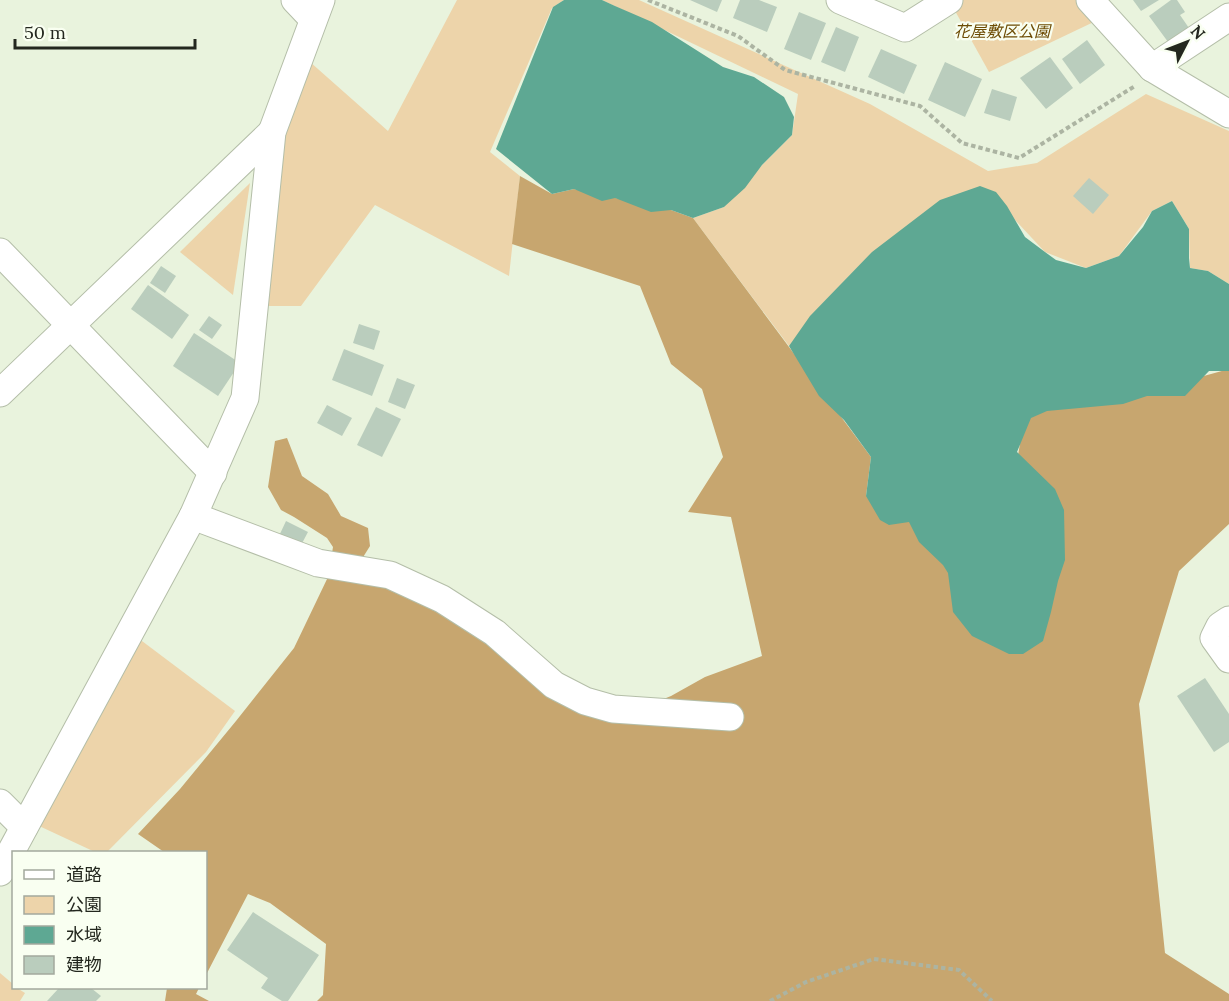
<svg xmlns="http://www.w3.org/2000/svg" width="1229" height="1001" font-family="Lora,'Noto Sans JP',serif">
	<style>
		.green { fill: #edd4aa }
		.forest { fill: #c7a66f }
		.water { fill: #5ea893 }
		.building { fill: #bacdbd }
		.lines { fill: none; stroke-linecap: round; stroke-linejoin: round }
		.minor-casing { stroke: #b4bea8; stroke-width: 29 }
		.path { stroke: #acb4a2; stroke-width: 4; stroke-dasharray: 4.5 3; stroke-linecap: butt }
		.minor { stroke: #fff; stroke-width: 27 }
		.labels { text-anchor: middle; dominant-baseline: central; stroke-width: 4.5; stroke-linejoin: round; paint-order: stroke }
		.park-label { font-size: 16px; font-style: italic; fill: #6d4c04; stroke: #f9fff1 }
	</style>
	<rect width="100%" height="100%" fill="#e9f3dd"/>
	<g class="green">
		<polygon points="457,0 564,0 552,8 490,152 520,176 509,276 375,205 301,306 265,306 269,162 301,54 388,131"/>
		<polygon points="602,0 639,0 870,104 988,171 1037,163 1146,94 1229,131 1229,284 1208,271 1190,268 1189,229 1172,201 1152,211 1119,256 1086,268 1045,252 1015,220 850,275 789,346 693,218 724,207 762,165 792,135 798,94"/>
		<polygon points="949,0 1085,0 1100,19 989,72"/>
		<polygon points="250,183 233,295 180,252"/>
		<polygon points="130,632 235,711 206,752 107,852 95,852 37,825"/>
		<polygon points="0,973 13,984 14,988 17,988 25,993 20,1001 0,1001"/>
	</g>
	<g class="forest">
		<polygon points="520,176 552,194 574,189 671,210 693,218 871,457 866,496 1010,503 1028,396 1175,384 1229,369 1229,524 1179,571 1139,704 1165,953 1229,994 1229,1001 317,1001 323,995 326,944 270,903 248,894 206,975 206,852 164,852 138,834 180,789 236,721 294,648 328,577 405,591 612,720 671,696 705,677 762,656 731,517 688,512 723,457 702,389 671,364 640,286 512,244"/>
		<polygon points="287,438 302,476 328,494 341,516 368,528 370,546 360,562 332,553 333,547 327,538 294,517 281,510 268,487 275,441"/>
		<polygon points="167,988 199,988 196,994 209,1001 165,1001"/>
	</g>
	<g class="water">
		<polygon points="564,0 602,0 615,6 652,22 723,67 754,77 784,97 794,117 792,135 762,165 745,188 724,207 693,218 671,210 651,212 615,198 602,201 574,189 552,194 496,149 553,7"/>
		<polygon points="980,186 996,192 1007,206 1025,237 1045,252 1056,260 1086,268 1119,256 1143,227 1152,211 1172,201 1189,229 1189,258 1190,268 1208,271 1229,284 1229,371 1209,371 1185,396 1147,396 1123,404 1047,411 1031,418 1017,452 1055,489 1064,510 1065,560 1058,581 1051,612 1043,641 1023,654 1009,654 972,636 953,612 948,573 943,565 919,542 909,522 889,525 880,520 866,496 871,457 844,420 819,396 789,346 810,316 872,252 940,200"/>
	</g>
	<g class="building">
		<polygon points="690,0 722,0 717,12"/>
		<polygon points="740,0 759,0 777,7 767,32 733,18"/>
		<polygon points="1133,0 1159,0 1141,11"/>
		<polygon points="1171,0 1177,0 1185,12 1180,15 1191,31 1171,46 1149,16"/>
		<polygon points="799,12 826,23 811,60 784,49"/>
		<polygon points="836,27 859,37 845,72 821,62"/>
		<polygon points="1087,40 1105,65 1080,84 1062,59"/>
		<polygon points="881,49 917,65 904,94 868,77"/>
		<polygon points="1050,57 1073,88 1046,109 1020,78"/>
		<polygon points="945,62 982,79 965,117 928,100"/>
		<polygon points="992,89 1017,97 1010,121 984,113"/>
		<polygon points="1089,178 1109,195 1093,214 1073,196"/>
		<polygon points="161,266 176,276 165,293 150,283"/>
		<polygon points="148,285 189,315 172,339 131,309"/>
		<polygon points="209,316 222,325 212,339 199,330"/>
		<polygon points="359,324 380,331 374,350 353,343"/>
		<polygon points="194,333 240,363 218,396 173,366"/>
		<polygon points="344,349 384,365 372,396 332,380"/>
		<polygon points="397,378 415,385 405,409 388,402"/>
		<polygon points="327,405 352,418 342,436 317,423"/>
		<polygon points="376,407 401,419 382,457 357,445"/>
		<polygon points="286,521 308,532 300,547 279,536"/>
		<polygon points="1205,678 1229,714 1229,742 1214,752 1177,696"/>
		<polygon points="253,912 319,955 288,1001 282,1001 261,988 268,978 227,950"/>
		<polygon points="59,988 91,988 101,996 96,1001 47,1001"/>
	</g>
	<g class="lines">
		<defs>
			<g id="minor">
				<polyline points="295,0 313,19"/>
				<polyline points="840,0 905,28 949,0"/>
				<polyline points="1090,0 1152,68 1229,17"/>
				<polyline points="1152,68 1229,114"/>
				<polyline points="0,252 213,473"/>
				<polyline points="0,393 272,132"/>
				<polyline points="193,516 318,563 390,575 442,599 495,633 554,685 585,701 613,709 730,717"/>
				<polyline points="1229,620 1220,626 1214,638 1229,659"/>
				<polyline points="0,803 24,827"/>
				<polyline points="0,872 193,516 245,398 272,132 321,0"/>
			</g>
		</defs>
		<use href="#minor" class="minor-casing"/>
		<g class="path">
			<polyline points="648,0 738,36 785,70 920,106 962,143 1019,158 1135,86"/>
			<polyline points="770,1001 806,982 874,959 959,970 992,1001"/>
		</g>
		<use href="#minor" class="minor"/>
	</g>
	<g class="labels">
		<g class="park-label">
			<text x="1002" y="31">花屋敷区公園</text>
		</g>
	</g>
	<rect x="12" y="851" width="195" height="138" fill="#f9fff1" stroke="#a3a99d" stroke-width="1.5"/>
	<rect x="24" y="870" width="30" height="9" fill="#ffffff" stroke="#a3a99d" stroke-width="1.5"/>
	<text x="66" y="881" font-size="18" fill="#23271e">道路</text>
	<rect x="24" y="896" width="30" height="18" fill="#edd4aa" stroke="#a3a99d" stroke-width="1.5"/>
	<text x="66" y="911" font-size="18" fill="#23271e">公園</text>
	<rect x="24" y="926" width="30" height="18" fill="#5ea893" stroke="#a3a99d" stroke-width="1.5"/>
	<text x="66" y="941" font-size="18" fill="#23271e">水域</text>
	<rect x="24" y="956" width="30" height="18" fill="#bacdbd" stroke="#a3a99d" stroke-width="1.5"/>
	<text x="66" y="971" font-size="18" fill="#23271e">建物</text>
	<g transform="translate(1187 42) rotate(48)" stroke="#f9fff1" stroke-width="4.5" paint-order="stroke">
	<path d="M0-4.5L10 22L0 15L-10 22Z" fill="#23271e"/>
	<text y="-9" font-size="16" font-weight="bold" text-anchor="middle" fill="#23271e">N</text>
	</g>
	<path d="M15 39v9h180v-9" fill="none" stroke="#23271e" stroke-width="3"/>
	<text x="24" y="39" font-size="18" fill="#23271e" stroke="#f9fff1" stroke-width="4.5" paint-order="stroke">50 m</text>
</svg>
